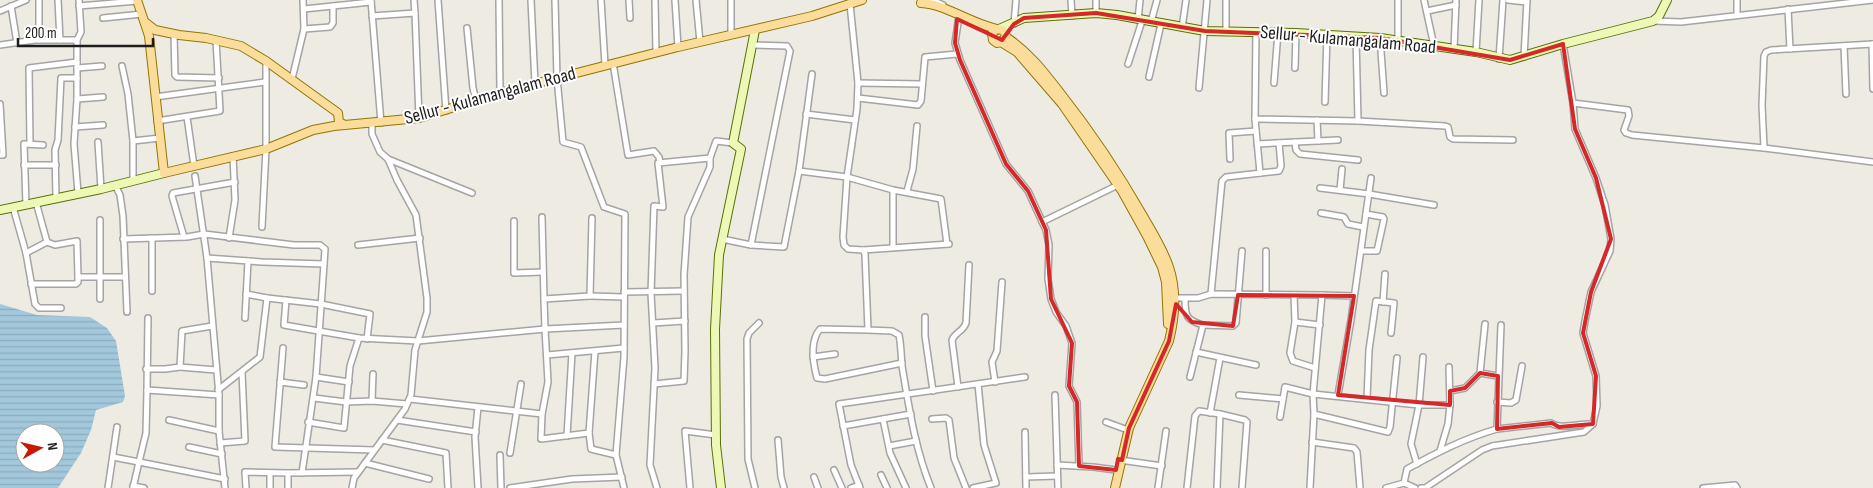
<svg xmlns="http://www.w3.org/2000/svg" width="1873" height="488" font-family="'Sofia Sans Condensed',sans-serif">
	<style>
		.water { fill: url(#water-rules); fill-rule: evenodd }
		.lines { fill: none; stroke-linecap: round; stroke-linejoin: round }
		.street-casing { stroke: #a4a4a4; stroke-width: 8 }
		.secondary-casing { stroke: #597106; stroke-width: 10 }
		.primary-casing { stroke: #937403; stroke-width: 10 }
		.street { stroke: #fff; stroke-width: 5 }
		.secondary { stroke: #edf8b6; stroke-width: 8 }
		.primary { stroke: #fadc9b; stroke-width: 8 }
		.marked { fill: none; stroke: #d62828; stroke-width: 4; stroke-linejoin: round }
		.labels { text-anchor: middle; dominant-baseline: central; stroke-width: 4; stroke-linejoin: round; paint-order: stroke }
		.street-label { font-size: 19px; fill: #1d1d1d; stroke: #fff }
	</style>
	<defs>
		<pattern id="water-rules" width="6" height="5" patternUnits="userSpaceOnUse" patternTransform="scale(1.25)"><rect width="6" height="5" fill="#a3c8db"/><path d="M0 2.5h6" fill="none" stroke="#8cabbc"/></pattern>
	</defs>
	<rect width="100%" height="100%" fill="#eeebe2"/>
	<path class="water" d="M0,304L37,315L90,317L107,328L116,341L125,396L123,402L96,410L91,430L81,453L58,488H0ZM25,433H55V463H25Z"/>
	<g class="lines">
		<defs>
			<g id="street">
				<polyline points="58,0 60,40"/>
				<polyline points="371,0 381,123"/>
				<polyline points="414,0 415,13"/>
				<polyline points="438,0 446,111"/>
				<polyline points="499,0 500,93"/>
				<polyline points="531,0 535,84"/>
				<polyline points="555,0 557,78 563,142 581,147 604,207 625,214 624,357 616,455"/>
				<polyline points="601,0 605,65"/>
				<polyline points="629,0 630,18"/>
				<polyline points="655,0 656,52"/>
				<polyline points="675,0 678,47"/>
				<polyline points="696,0 700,42"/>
				<polyline points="731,0 731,35"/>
				<polyline points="932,0 943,5"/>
				<polyline points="1071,0 1072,16"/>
				<polyline points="1096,0 1096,13"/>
				<polyline points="1398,0 1398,41"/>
				<polyline points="1424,0 1434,46"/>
				<polyline points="1508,0 1526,2"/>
				<polyline points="850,4 858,83 857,109 847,177 893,190 941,199 947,244"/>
				<polyline points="11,6 17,43"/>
				<polyline points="79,6 137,1"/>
				<polyline points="304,9 371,2"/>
				<polyline points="1788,9 1790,49"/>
				<polyline points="0,11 26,0"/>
				<polyline points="1427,11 1456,5"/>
				<polyline points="1737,14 1737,0"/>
				<polyline points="372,16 415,13 419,118"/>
				<polyline points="959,16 955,43 960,60 1006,164 1028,191 1046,230 1049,245 1048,279 1051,299 1056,312 1066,326 1072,343 1069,386 1077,402 1079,466"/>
				<polyline points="103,18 142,14"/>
				<polyline points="1138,20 1140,0"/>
				<polyline points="1653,21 1681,22 1873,0"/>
				<polyline points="1151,22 1157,0"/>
				<polyline points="1014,24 1016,0"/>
				<polyline points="467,28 473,88 476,101"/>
				<polyline points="1182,28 1186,0"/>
				<polyline points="304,29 330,27 333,23 333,6"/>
				<polyline points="1256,31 1255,119 1358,121 1356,37"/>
				<polyline points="1226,32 1226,0"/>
				<polyline points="174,34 175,75 177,77 219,78"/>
				<polyline points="1380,38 1384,93"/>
				<polyline points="39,40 39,0"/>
				<polyline points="1872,44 1873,89"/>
				<polyline points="0,45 35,40 77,40"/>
				<polyline points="1844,46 1846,94"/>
				<polyline points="1454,49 1456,0"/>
				<polyline points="1476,52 1479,0"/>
				<polyline points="1524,57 1527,0"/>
				<polyline points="1499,59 1503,0"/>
				<polyline points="613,63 628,155 654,151 659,157 660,163"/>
				<polyline points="1128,64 1142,21"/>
				<polyline points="122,66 128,94 133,141 160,138"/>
				<polyline points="77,68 102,66"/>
				<polyline points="1295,68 1296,33"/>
				<polyline points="1149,77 1161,24"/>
				<polyline points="77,78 77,99 74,144 78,193"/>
				<polyline points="292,79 304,29 303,0"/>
				<polyline points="858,83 922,84"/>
				<polyline points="1274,83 1278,32"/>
				<polyline points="1199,88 1207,0"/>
				<polyline points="155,97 265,82"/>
				<polyline points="858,98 918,105 921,101 925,57 957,54"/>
				<polyline points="77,99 103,97"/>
				<polyline points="1325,102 1327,34"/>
				<polyline points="1573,103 1628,110 1629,116 1624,130 1626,133 1632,135 1764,148 1873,162"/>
				<polyline points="0,104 3,155 0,155"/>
				<polyline points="806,114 855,120"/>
				<polyline points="187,117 194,166"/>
				<polyline points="1255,119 1260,173"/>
				<polyline points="1317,120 1318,141"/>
				<polyline points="157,121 220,111 216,40"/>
				<polyline points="1358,121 1445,126 1448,127 1450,137 1453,139 1513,140"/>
				<polyline points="75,127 103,125"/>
				<polyline points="98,142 101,189"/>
				<polyline points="1295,142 1296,150 1300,154 1358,160"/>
				<polyline points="30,144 29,68 77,62"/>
				<polyline points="1257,144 1338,140"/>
				<polyline points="1764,148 1762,105 1764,56 1766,52 1771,50 1873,44"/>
				<polyline points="388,159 472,193"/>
				<polyline points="1230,159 1229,133 1256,131"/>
				<polyline points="24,165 56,165"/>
				<path d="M799,171L847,177L843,237L844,245L848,249L863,250L865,254L868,330L892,331L899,335C901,344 901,355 902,366C909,407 915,449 931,488"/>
				<polyline points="195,176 207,258 219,395 219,431 225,488"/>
				<polyline points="133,181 133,141"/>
				<polyline points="115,185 120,195 123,216 127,312"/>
				<polyline points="1320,188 1369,194 1434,205"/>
				<polyline points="893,190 893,247"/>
				<polyline points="1340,190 1342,169"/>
				<polyline points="907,191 913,169 917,126"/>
				<polyline points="56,197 55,150 58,140 61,78 77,78 77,40 81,32 79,0"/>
				<polyline points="26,205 24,144 43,145"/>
				<polyline points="13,207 26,253 35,304 39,308 61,308"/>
				<polyline points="1321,213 1344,217 1348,224 1363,227"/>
				<polyline points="542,217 544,299"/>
				<polyline points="592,218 590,296 544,299 545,329 624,325"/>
				<polyline points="514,221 514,273 543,272"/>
				<polyline points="1042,222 1118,185"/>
				<polyline points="262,227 266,149 266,61"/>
				<polyline points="184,237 172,196 173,193 235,182"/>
				<polyline points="152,238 152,291"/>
				<polyline points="229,238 235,200 233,156"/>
				<polyline points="123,239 187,237 204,234 294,245 320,245 325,249 324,264"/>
				<polyline points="722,239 751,245 784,247 799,171 812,74"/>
				<polyline points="47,242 55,245 77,241 78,277 125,277"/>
				<polyline points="358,245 420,238"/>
				<polyline points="751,245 790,51 787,46 753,45"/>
				<polyline points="863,250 949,244"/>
				<polyline points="1361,251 1377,251 1384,219 1383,217 1366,214"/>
				<polyline points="26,253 47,242 36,202"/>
				<polyline points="207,258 262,262 324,264 316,377 302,473"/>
				<polyline points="31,284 76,284 78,282 78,277"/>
				<polyline points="624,292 684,291"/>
				<polyline points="246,294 267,298"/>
				<polyline points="1211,294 1222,181 1226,177 1279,171 1281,166 1279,143"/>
				<polyline points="1266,295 1266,251"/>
				<polyline points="1294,295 1295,322 1290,353 1293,361 1315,368"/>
				<polyline points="1322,295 1354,296"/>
				<polyline points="590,296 624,297"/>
				<polyline points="1173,298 1198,298 1211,294 1322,295 1313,394 1314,414 1310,488"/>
				<polyline points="100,299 100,220"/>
				<path d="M1185,299C1185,316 1186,320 1203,325L1190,377"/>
				<polyline points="286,300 284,325 359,338 418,341 545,329 548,382 542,414"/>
				<polyline points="1383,302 1385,274"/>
				<polyline points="925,317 925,336 933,391"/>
				<polyline points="245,318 248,261"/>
				<polyline points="1295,322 1320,325"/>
				<polyline points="653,323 685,321"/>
				<polyline points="1485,324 1480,373 1498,376"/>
				<polyline points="1203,325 1233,326 1236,323 1242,251"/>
				<path d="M868,330L820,329C809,342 813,363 817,378L825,379L902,363"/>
				<polyline points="283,348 275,447 374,450"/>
				<polyline points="595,351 589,433 591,449 616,455 624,488"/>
				<polyline points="1196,352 1256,365"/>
				<polyline points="547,355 624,348"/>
				<polyline points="813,357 835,354"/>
				<polyline points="180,367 216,370"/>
				<polyline points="146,369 165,369 180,367 182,331 212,326"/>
				<polyline points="316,377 349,382"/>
				<polyline points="280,382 304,385"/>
				<polyline points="995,382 992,362 997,351 1002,282"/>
				<polyline points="654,384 684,381 685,351 684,275 688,217 710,167 710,158"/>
				<path d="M958,387L952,340C955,332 963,332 966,323L969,265"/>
				<polyline points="147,390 148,318"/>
				<polyline points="218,390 260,357 267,298 321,304 370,314 367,339"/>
				<polyline points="1450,391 1465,388 1480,373"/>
				<polyline points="1055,395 1058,488"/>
				<polyline points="1239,395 1283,399"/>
				<polyline points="1338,395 1351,320 1371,178"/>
				<polyline points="314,398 346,402 372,401 407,404"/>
				<polyline points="410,399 542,414 541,439 589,433"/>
				<polyline points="1367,399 1369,350 1376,301 1394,303 1391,333"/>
				<polyline points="372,401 373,374"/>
				<polyline points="1497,402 1511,403 1516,400 1522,366"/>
				<polyline points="1210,413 1220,358"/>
				<polyline points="1314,414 1388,432 1390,427 1397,358"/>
				<polyline points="1280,417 1285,387 1313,394 1419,405 1450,405 1449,367"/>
				<polyline points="883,419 890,453 906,488"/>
				<polyline points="932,419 946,418 949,420 954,458 966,488"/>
				<polyline points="169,420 219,431"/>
				<polyline points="397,420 476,432"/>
				<polyline points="308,422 344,428 350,366 359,338"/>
				<polyline points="1106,422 1125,429"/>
				<polyline points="843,426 911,414"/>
				<path d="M1497,429L1551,423C1561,430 1580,423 1593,424"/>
				<polyline points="1025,432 1026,488"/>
				<polyline points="567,436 572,353"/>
				<polyline points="382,440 446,453 448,488"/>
				<polyline points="778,440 781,477 784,488"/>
				<polyline points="1312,442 1354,448 1357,452 1360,488"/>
				<polyline points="220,443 245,441 242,372"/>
				<polyline points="889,446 916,441"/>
				<polyline points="189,447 222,454"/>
				<polyline points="1440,451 1448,424 1450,405"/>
				<polyline points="510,453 521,384"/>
				<polyline points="500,455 501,488"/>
				<polyline points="113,457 139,462 146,433 147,390 219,395"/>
				<polyline points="1120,460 1162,466"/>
				<polyline points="365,463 429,479"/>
				<polyline points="1417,464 1411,444 1419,405 1423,357"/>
				<polyline points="1057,465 1093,467 1116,470"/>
				<polyline points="834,470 842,488"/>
				<polyline points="270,473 270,488"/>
				<polyline points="881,475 887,488"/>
				<polyline points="814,477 818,488"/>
				<polyline points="1026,477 1057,476"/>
				<polyline points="1404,483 1415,488"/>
				<polyline points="133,486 144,488"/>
				<polyline points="108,488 117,427"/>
				<polyline points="133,488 139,462 225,479"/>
				<polyline points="246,488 245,472 288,473"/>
				<polyline points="288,488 288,473 358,472"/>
				<polyline points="352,488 354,478 405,409 411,395 415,350 427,312 427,298 416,215 397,180 388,159 380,152 372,134 372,123"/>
				<polyline points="478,488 475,437 478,407"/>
				<polyline points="510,488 572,479 622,477"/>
				<polyline points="657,488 650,465 655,368 651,293 654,206 663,207 658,163 710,158 716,141 733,143"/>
				<polyline points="690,488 685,431 716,435"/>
				<polyline points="755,488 748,459 747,339 749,333 759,323"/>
				<polyline points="851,488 859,485"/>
				<polyline points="860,488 851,465 839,404 1025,377"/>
				<polyline points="973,488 996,483 984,445 978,384"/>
				<polyline points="1158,488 1166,431"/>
				<polyline points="1187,488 1195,416 1199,411 1220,414 1245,420 1247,422 1242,488"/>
				<polyline points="1217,488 1220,414"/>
				<path d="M1386,488L1404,483L1407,469C1436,453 1465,438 1497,429L1501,325"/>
				<polyline points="1421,488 1425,488 1482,450 1492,446 1584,432 1593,424 1597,406 1596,376 1583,333 1585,321 1591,292 1610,251 1611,239 1605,205 1596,178 1575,129 1573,103 1563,44"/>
				<polyline points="1703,488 1735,485 1737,488"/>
			</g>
			<g id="secondary">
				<polyline points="999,29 1024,18 1096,13 1117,15 1205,31 1296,33 1380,38 1476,52 1510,60 1563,44 1653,21 1659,16 1667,0"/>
				<polyline points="0,210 101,189 164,173"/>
				<polyline points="721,488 716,445 715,329 719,255 741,149 733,143 755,30"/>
			</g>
			<g id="primary">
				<polyline points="137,0 149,36 164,173 266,149 313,130 334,126 419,118 500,93 557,78 678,47 812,16 862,0"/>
				<path d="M921,3C947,4 974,26 1002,30L1005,33L1006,37L1001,42L997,43L993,40L992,34L995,30"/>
				<polyline points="146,23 155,30 179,35 206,38 241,46 266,61 338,113 339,122 345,125"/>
				<path d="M1006,37C1029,52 1044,72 1061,94C1091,132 1119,174 1143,216C1152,232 1163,249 1169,267C1177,291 1175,317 1169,341L1129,428L1115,488"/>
				<polyline points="1001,42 1017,52 1062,104 1122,191 1147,236 1162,267 1166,282 1168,324"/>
			</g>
		</defs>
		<use href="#street" class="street-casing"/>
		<use href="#secondary" class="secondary-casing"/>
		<use href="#primary" class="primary-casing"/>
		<use href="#street" class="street"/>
		<use href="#secondary" class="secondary"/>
		<use href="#primary" class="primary"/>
	</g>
	<path class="marked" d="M1096,13L1205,31L1380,38L1510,60L1563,44L1575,129L1596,178L1611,239L1591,292L1583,333L1596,376L1593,424L1559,427L1552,423L1497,429L1498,376L1480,373L1465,388L1450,391V405L1338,395L1354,296L1238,295L1233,326L1192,322L1176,304L1169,341L1129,428L1122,460L1118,459L1116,470L1079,466L1077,402L1069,386L1072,343L1051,299L1046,230L1028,191L1006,164L960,60L955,43L957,19L1002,40L1014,24L1024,18Z"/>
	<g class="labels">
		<g class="street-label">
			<text transform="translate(1348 40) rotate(5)">Sellur - Kulamangalam Road</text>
			<text transform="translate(490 96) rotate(-15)">Sellur - Kulamangalam Road</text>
		</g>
	</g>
	<g transform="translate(40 448) rotate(82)"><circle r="24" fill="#ffffff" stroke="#a5a5a5"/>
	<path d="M0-4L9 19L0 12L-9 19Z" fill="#c61a03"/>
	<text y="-8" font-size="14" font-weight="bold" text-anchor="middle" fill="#1d1d1d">N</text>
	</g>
	<path d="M18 38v8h135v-8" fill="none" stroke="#1d1d1d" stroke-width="2.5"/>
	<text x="25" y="38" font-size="15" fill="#1d1d1d" stroke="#ffffff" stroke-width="4" paint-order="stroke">200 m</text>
</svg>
